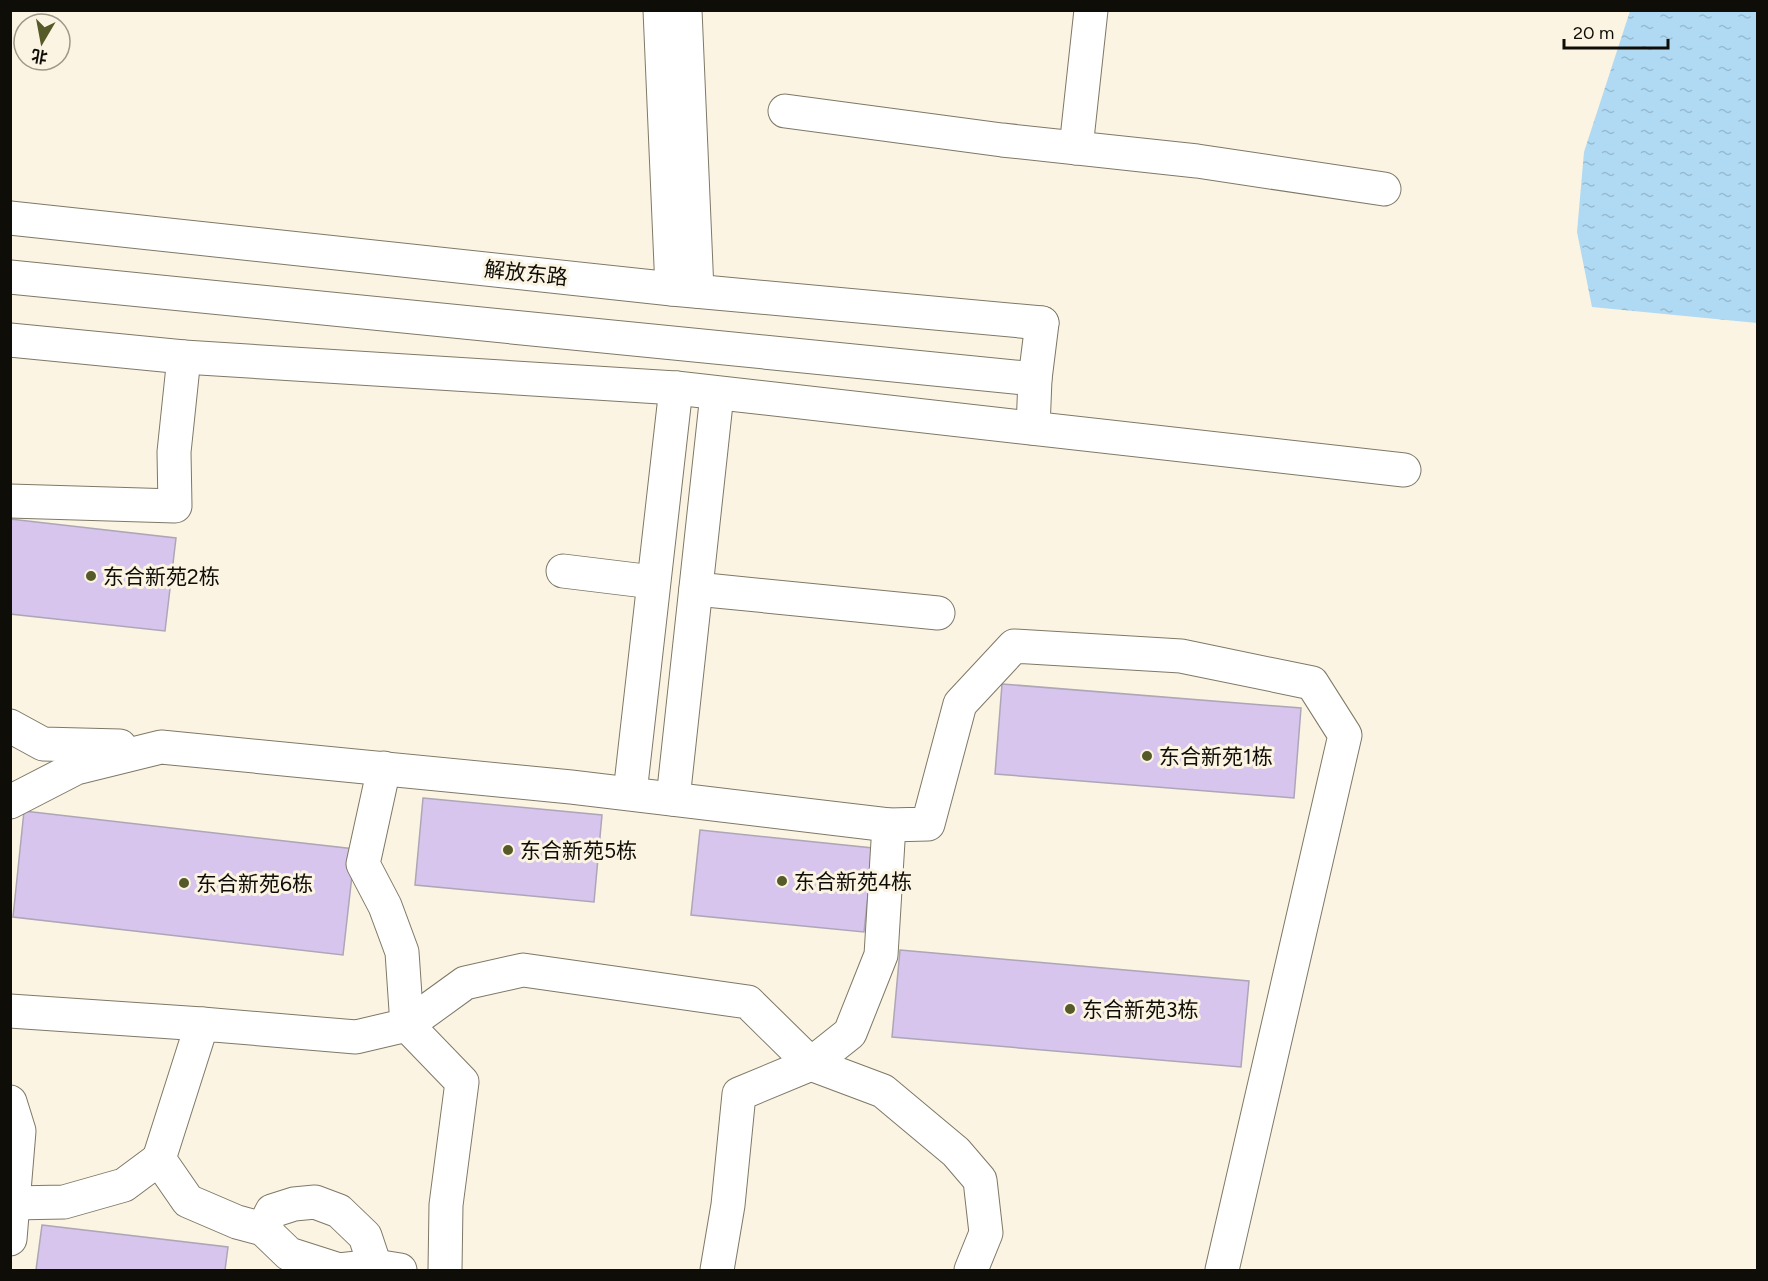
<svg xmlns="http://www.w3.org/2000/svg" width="1768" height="1281" font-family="Figtree,'Noto Sans SC',sans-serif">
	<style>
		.water { fill: url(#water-ripples) }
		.building { fill: #d7c5ed; stroke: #ada6b7; stroke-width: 1.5 }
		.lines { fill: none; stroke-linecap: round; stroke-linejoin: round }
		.minor-casing { stroke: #7e7867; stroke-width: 35 }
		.secondary-casing { stroke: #7e7867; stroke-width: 35 }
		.minor { stroke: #fff; stroke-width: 33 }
		.secondary { stroke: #fff; stroke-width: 33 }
		.poi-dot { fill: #555a28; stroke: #fbf4e2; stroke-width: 2 }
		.labels { text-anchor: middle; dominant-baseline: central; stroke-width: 6; stroke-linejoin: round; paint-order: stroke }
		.street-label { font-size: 21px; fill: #0f0d07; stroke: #fbf4e2 }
		.poi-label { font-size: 21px; fill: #0f0d07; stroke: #fbf4e2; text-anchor: start }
	</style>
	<defs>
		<pattern id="water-ripples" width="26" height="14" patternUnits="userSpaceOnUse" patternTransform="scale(1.5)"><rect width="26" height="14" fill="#b0daf4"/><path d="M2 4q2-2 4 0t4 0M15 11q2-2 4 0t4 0" fill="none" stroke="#96bad0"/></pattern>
	</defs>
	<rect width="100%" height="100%" fill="#fbf4e2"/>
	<polygon class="water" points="1630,11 1757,11 1757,323 1592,307 1577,232 1584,152"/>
	<g class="building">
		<polygon points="10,519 176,538 165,631 10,614"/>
		<polygon points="1002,684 1301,708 1294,798 995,774"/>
		<polygon points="423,798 602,815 594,902 415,885"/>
		<polygon points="24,811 355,849 343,955 13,917"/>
		<polygon points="700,830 873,848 864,932 691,915"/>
		<polygon points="900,950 1249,981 1241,1067 892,1037"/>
		<polygon points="42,1225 228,1247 225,1270 36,1270"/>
	</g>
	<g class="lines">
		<defs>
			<g id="minor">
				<polyline points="660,10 672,289"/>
				<polyline points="685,10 697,291"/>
				<polyline points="785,111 1002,140 1197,161 1384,189"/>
				<polyline points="1076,148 1091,10"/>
				<polyline points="10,340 184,357 676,388 1404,470"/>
				<polyline points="1033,428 1035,379 1042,323"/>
				<polyline points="10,501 175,506 174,452 184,357"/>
				<polyline points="563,571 653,582"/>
				<polyline points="696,589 938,613"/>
				<polyline points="10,726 43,744 120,746"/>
				<polyline points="384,768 363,864 385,906 402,952 407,1025"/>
				<polyline points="630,793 676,388"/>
				<polyline points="673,799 717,394"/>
				<polyline points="10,802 76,768 161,747 571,787 889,825 928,824 960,704 1014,646 1181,656 1312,683 1345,735 1222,1270"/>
				<polyline points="10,1011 202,1024"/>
				<polyline points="407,1025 465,983 523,970 748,1002 811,1064 883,1091 956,1152 980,1180 986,1233 971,1270"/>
				<polyline points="10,1102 19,1131 10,1239"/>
				<polyline points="13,1203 64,1202 124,1185 159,1159"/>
				<polyline points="263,1229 272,1211 294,1204 315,1202 339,1211 365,1236 375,1266"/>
				<polyline points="400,1270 375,1266 339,1270 289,1254 263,1229 237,1222 188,1201 159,1159 202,1024 356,1037 407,1025 462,1082 446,1205 445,1270"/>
				<polyline points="717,1270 728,1205 739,1094 811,1064 850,1033 881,955 889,825"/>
			</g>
			<g id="secondary">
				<polyline points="10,218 672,289 1042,323"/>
				<polyline points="10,277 1035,379"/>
			</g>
		</defs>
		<use href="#minor" class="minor-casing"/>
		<use href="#secondary" class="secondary-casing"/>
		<use href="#minor" class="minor"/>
		<use href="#secondary" class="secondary"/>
	</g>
	<g class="poi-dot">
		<circle cx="91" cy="576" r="6"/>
		<circle cx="1147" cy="756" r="6"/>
		<circle cx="508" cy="850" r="6"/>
		<circle cx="782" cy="881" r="6"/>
		<circle cx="184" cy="883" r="6"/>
		<circle cx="1070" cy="1009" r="6"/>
	</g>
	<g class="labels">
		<g class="street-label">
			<text transform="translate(526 273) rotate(6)">解放东路</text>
		</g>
		<g class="poi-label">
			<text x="103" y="576">东合新苑2栋</text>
			<text x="1159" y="756">东合新苑1栋</text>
			<text x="520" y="850">东合新苑5栋</text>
			<text x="794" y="881">东合新苑4栋</text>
			<text x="196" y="883">东合新苑6栋</text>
			<text x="1082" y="1009">东合新苑3栋</text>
		</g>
	</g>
	<rect width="1768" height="1281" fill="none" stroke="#0f0d07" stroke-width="24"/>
	<g transform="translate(42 42) rotate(190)"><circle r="28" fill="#fbf4e2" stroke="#9d988a" stroke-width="1.5"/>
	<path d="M0-4.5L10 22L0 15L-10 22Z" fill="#555a28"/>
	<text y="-9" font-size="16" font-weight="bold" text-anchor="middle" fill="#0f0d07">北</text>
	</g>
	<path d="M1564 39v9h104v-9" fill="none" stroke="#0f0d07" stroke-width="3"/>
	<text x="1573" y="39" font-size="18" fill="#0f0d07" stroke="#fbf4e2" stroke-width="4.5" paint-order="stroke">20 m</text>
</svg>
